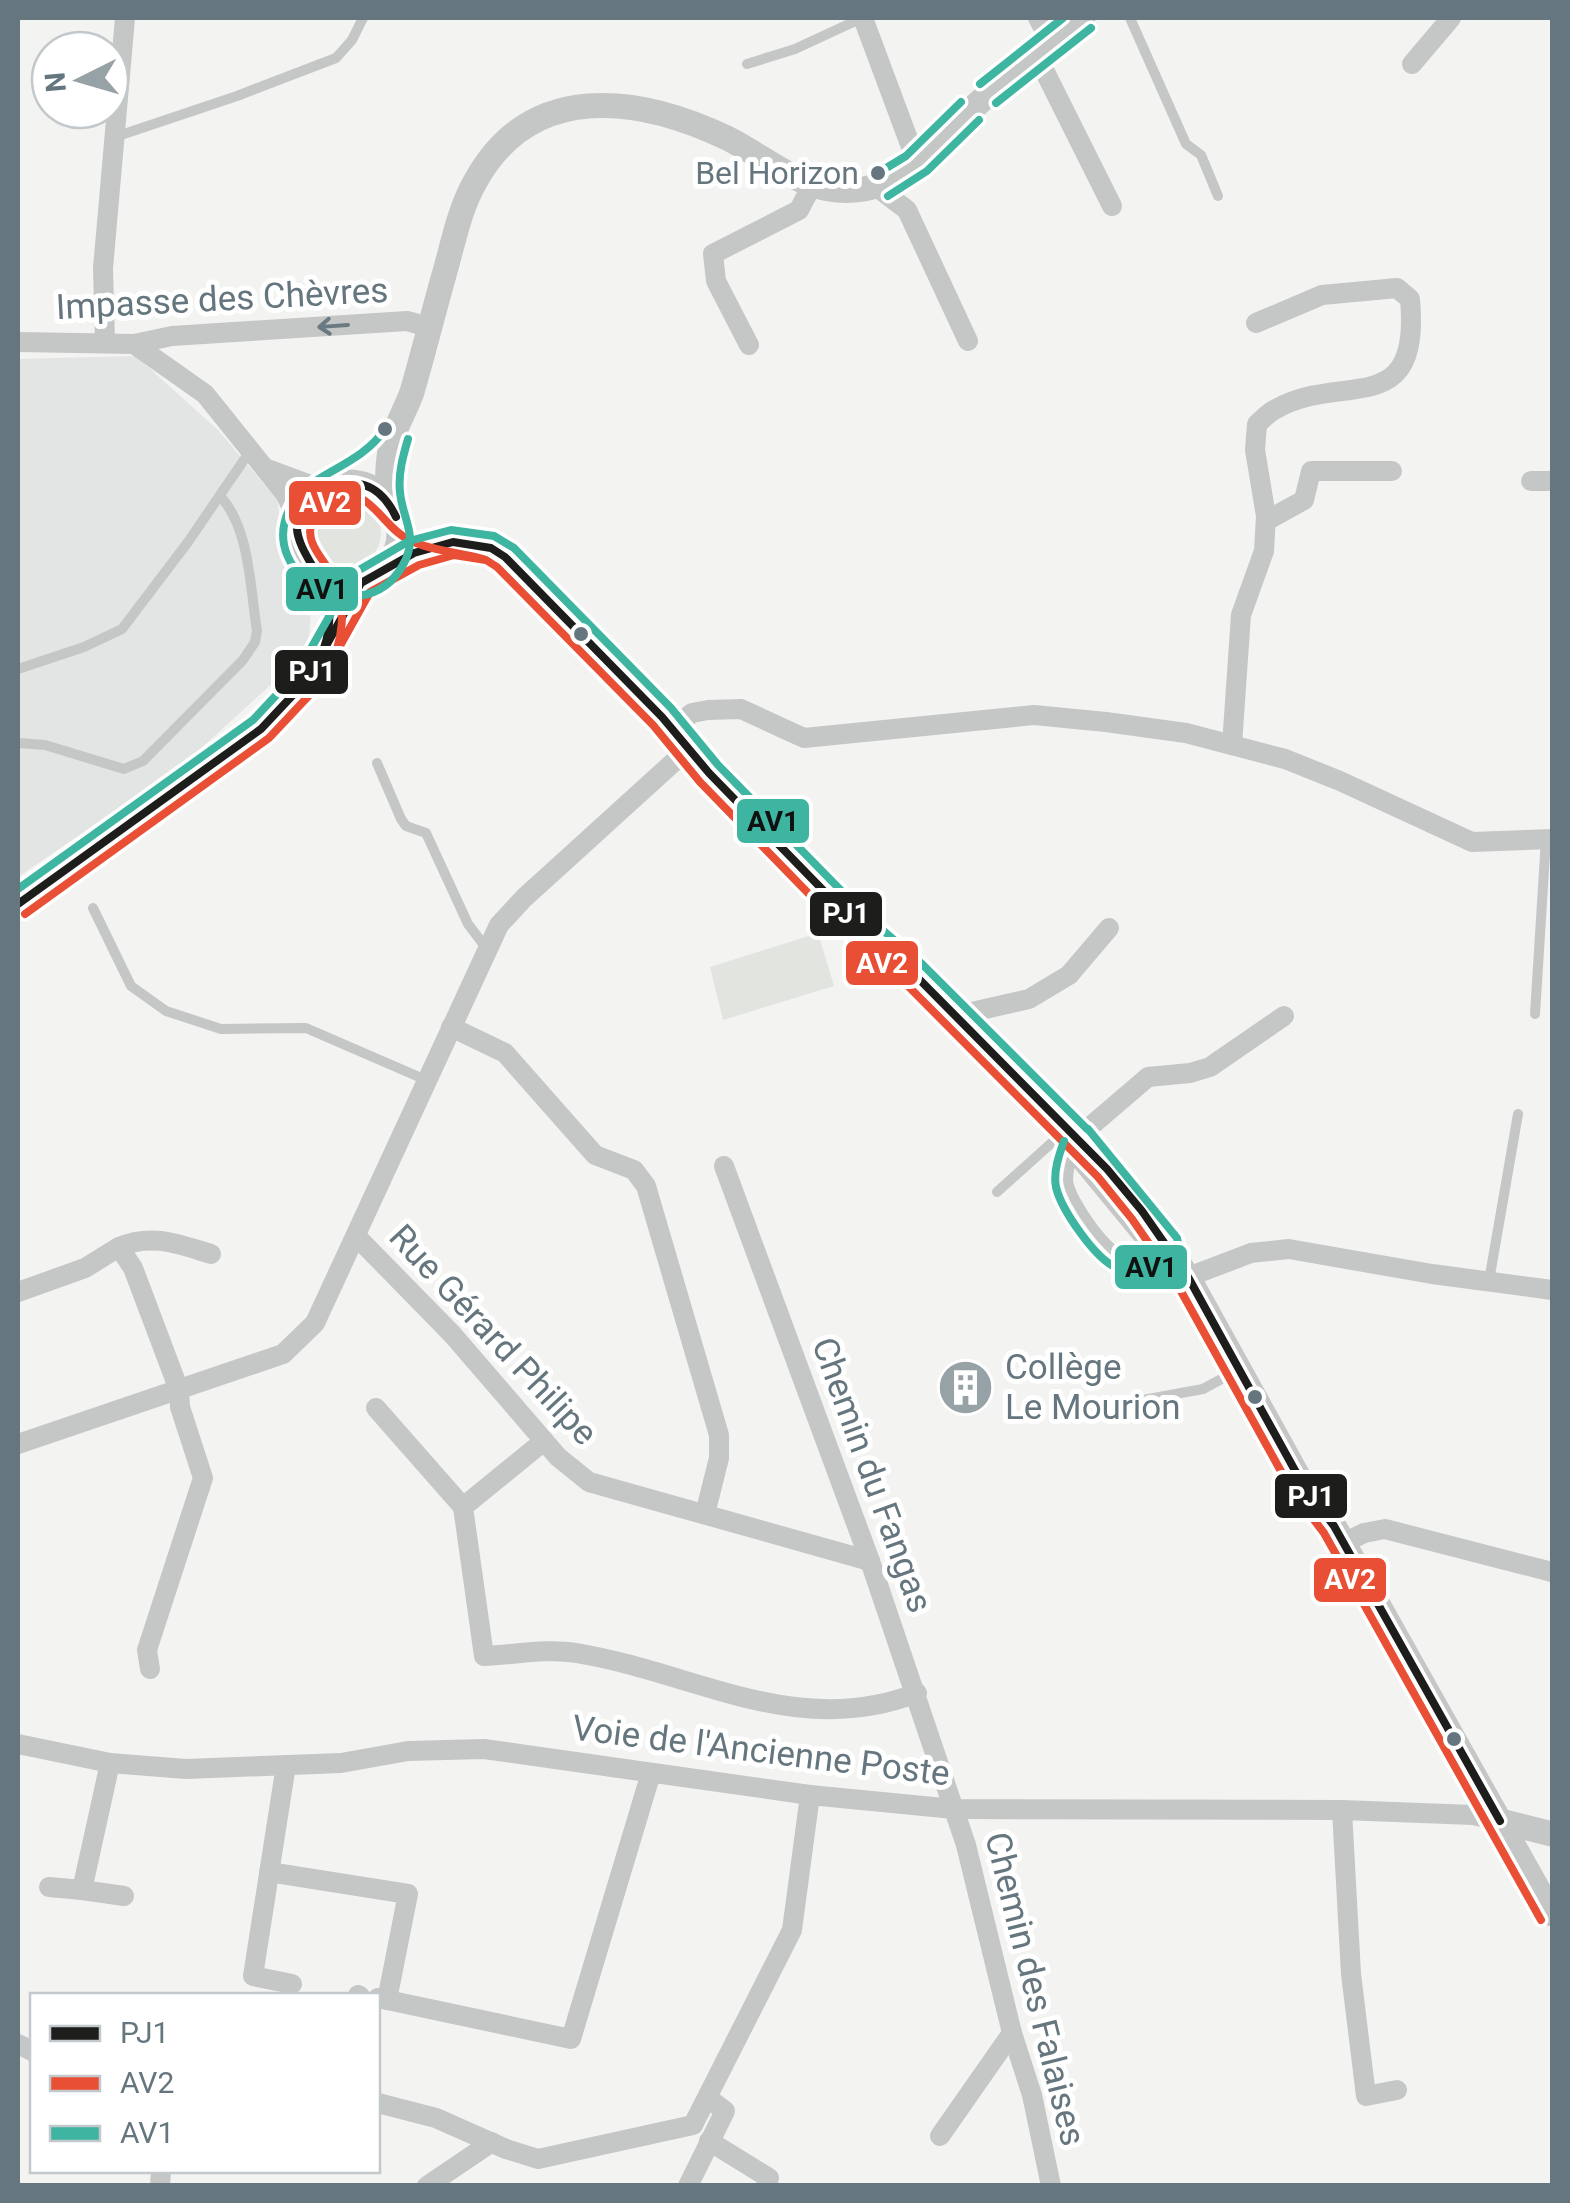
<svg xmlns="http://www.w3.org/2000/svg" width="1570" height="2203" font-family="Roboto,sans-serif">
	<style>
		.built { fill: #e3e4e4 }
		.green { fill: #e2e4df }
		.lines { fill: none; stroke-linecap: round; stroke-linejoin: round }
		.service { stroke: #c5c7c7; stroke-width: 10 }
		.minor { stroke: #c5c7c7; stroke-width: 20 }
		.tertiary { stroke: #c5c7c7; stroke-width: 25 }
		.bus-1-casing { stroke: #fff; stroke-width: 15 }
		.bus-2-casing { stroke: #fff; stroke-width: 15 }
		.bus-3-casing { stroke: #fff; stroke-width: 15 }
		.bus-1 { stroke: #1d1d1b; stroke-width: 8 }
		.bus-2 { stroke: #e94f35; stroke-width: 8 }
		.bus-3 { stroke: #3db5a1; stroke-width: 8 }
		.oneway { stroke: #6b7a82 }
		.bus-dot { fill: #66767e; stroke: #fff; stroke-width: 4 }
		.labels { text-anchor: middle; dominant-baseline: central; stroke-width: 10; stroke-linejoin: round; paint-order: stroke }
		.bus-label { font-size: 32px; fill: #66767e; stroke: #fff; text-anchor: end }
		.street-label { font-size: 35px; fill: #66767e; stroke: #fff }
		.poi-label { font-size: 35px; fill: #66767e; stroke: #fff; text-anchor: start }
		.line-badge { stroke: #fff; stroke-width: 4 }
		.badge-label { font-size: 28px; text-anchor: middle; font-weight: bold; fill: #fff }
		.pale-badge-label { font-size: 28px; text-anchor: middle; font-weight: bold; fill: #111 }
	</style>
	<rect width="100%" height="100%" fill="#f3f3f1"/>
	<polygon class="built" points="136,356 218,430 278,501 280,528 288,563 312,599 308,651 187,761 18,877 18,359"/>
	<g class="green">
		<circle cx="348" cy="533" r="33"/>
		<polygon points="818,933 834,986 723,1020 710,967"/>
	</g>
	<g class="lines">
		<g class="service">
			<polyline points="1130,18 1186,144 1201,155 1218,196"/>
			<polyline points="747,64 795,49 862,18"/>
			<polyline points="115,137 237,96 336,58 352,40 363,18"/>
			<polyline points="18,669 84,647 122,629 188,542 250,451"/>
			<path d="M18,743L45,745L124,769L143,761L243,660L255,642L257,631C250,588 250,528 220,496"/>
			<polyline points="377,763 401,819 406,826 426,833 468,924 487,949"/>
			<polyline points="93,908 131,986 166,1011 221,1029 306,1028 426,1080"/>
			<polyline points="1535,1014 1546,839"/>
			<path d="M1077,1142C1073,1154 1068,1167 1068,1180C1069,1199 1110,1257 1129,1259C1143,1260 1155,1252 1166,1245"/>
			<polyline points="1072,1157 1151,1253"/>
			<polyline points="997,1192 1067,1129"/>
			<polyline points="1489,1281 1518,1114"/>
			<polyline points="1083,1411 1203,1389 1238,1370"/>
		</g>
		<g class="minor">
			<polyline points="863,18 917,163"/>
			<polyline points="1038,18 1051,42"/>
			<polyline points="1036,54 1112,206"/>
			<polyline points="1412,64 1451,18"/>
			<polyline points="877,187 907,210 968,341"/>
			<polyline points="18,342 134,344 172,336 407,321 429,327"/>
			<polyline points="105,342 103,268 125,18"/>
			<polyline points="134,344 205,394 286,495 298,521"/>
			<polyline points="749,345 716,281 713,254 799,210 811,187"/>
			<polyline points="267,469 321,489"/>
			<polyline points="1531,481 1552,481"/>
			<polyline points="1266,521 1304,500 1311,471 1392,471"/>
			<polyline points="672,729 692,713 708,710 741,709 804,738 1034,715 1106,722 1186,733 1285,759 1340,781 1472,842 1552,839"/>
			<path d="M1232,745L1241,615L1264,551L1266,516L1255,450L1257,424C1263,419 1269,412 1276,409C1343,371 1421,422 1410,299L1397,288L1322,295L1256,323"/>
			<polyline points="954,1016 1029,999 1069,975 1109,928"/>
			<polyline points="451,1027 505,1053 595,1155 634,1170 646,1186 719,1435 719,1458 705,1514"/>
			<polyline points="1078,1137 1148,1077 1190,1073 1210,1067 1284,1016"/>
			<polyline points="724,1166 870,1561 966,1845 1012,2033 1032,2095 1051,2186"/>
			<polyline points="356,1236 452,1334 558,1457 589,1482 870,1561"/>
			<path d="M119,1247C152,1233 178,1244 211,1254"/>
			<polyline points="1188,1277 1251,1253 1289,1249 1432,1274 1552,1290"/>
			<polyline points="18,1292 85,1268 119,1247 133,1268 179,1390 180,1407 203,1478 147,1650 150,1669"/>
			<polyline points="376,1408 463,1507"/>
			<path d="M544,1441L463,1507L484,1656C513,1655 547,1648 576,1653C694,1672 796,1740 917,1693"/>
			<polyline points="18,1444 283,1354 315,1323 499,925 524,898 688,749"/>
			<polyline points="1344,1543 1364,1533 1385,1529 1552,1572"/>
			<polyline points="18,1744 110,1763 186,1769 341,1763 408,1751 484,1749 810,1795 954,1809 1342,1810 1473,1815 1500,1821"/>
			<polyline points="286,1765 253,1976 292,1984"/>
			<polyline points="1342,1810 1351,1974 1366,2096 1397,2090"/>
			<polyline points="269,1872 408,1894 387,2000"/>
			<polyline points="49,1887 82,1890 110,1763"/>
			<polyline points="82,1890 124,1896"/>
			<polyline points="358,1995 360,1996"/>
			<polyline points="378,1998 571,2039 651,1773"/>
			<polyline points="18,2044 32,2051"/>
			<polyline points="378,2103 436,2118 506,2149 538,2159 693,2125 792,1930 810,1795"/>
			<polyline points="940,2136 1012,2033"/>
			<polyline points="709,2141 769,2178 766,2186"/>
			<polyline points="160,2186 161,2170"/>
			<polyline points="427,2186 492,2142"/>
			<polyline points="688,2186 725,2111 708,2098"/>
		</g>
		<g class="tertiary">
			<circle cx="348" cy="533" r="51"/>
			<path d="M388,501C387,482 387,460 392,441C396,425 406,409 412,392C423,354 433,314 444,275C453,244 459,210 475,182C530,81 637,95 727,138C773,161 808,199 864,189C914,180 947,130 983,99C1014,70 1049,44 1083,18"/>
			<path d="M386,567C425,546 465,531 505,557L662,717L709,773L857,925L912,972L1107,1169L1142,1211L1188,1277L1303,1485L1334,1526L1552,1914"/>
			<polyline points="18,904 261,729 307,680 361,583"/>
			<polyline points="1500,1821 1552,1834"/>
		</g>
		<defs>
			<g id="bus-1">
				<path d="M318,663C327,644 332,623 328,602C322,563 267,529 319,491C332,482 349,480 364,485C380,490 389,502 396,517"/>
				<polyline points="18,904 261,729 307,680 361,583 414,553 453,542 491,548 505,557 662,717 709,773 857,925 912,972 1107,1169 1142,1211 1188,1277 1303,1485 1334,1526 1500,1821"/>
			</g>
			<g id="bus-2">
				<path d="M329,668C343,641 347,608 334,579C325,558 302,544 313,518C317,509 325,501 334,497C369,484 382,527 409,540C432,551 458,552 483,559"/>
				<polyline points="25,914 269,738 317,687 370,592 419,565 454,555 486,560 497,567 653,725 700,782 848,934 903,981 1098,1177 1132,1219 1177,1284 1292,1491 1324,1533 1541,1920"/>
			</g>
			<g id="bus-3">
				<polyline points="980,84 1063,18"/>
				<polyline points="996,103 1091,28"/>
				<polyline points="878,173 906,156 961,102"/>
				<polyline points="888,196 927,171 979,120"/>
				<path d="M385,429C359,468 308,473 291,506C252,578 370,638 406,559C417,533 402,517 400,492C398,474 403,456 408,439"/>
				<polyline points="18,889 253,720 297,673 354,573 409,541 451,530 494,536 514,548 671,708 718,765 866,916 921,963 1087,1129"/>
				<path d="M1064,1141C1059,1155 1053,1172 1056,1187C1061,1209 1095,1259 1117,1268C1129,1273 1143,1271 1155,1266C1165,1261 1174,1257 1179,1247L1177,1238L1088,1129"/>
			</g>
		</defs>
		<use href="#bus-1" class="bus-1-casing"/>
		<use href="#bus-2" class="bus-2-casing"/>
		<use href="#bus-3" class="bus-3-casing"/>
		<use href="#bus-1" class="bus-1"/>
		<use href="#bus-2" class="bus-2"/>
		<use href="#bus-3" class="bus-3"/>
	</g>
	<defs><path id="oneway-shaft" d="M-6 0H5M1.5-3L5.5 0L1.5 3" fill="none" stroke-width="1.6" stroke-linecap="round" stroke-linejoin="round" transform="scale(2.5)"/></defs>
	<use class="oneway" href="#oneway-shaft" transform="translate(333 326) rotate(176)"/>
	<defs>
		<symbol id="building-disc" viewBox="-11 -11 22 22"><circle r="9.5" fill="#97a2a6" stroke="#fff"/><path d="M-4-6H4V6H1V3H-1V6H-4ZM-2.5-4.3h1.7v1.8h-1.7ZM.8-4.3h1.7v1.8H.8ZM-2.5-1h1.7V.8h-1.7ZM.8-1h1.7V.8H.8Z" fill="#fff"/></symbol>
	</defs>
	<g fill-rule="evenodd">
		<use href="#building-disc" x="934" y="1356" width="63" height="63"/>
	</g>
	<g class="bus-dot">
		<circle cx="878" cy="173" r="9"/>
		<circle cx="385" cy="429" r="9"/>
		<circle cx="581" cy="634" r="9"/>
		<circle cx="1255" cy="1397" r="9"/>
		<circle cx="1454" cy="1739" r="9"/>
	</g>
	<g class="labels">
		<g class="bus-label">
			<text x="859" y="173">Bel Horizon</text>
		</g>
		<g class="street-label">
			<text transform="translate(222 299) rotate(-3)">Impasse des Chèvres</text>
			<text transform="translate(493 1335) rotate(47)">Rue Gérard Philipe</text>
			<text transform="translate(872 1475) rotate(70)">Chemin du Fangas</text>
			<text transform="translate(761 1751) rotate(7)">Voie de l'Ancienne Poste</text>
			<text transform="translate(1035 1989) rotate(76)">Chemin des Falaises</text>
		</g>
		<g class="poi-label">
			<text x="1005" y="1367">Collège<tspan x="1005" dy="40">Le Mourion</tspan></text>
		</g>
	</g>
	<g class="line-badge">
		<rect x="287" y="479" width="76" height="48" rx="10" fill="#e94f35"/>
		<rect x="284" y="565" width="76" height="48" rx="10" fill="#3db5a1"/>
		<rect x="273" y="648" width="77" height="48" rx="10" fill="#1d1d1b"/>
		<rect x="735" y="797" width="76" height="48" rx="10" fill="#3db5a1"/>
		<rect x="808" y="890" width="76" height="48" rx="10" fill="#1d1d1b"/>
		<rect x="844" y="939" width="76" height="48" rx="10" fill="#e94f35"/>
		<rect x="1113" y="1243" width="76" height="48" rx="10" fill="#3db5a1"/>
		<rect x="1273" y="1472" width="76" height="48" rx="10" fill="#1d1d1b"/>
		<rect x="1312" y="1556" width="76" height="48" rx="10" fill="#e94f35"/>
	</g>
	<g class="badge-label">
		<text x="325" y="512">AV2</text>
		<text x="312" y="681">PJ1</text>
		<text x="846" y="923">PJ1</text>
		<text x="882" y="973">AV2</text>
		<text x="1311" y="1506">PJ1</text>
		<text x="1350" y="1589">AV2</text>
	</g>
	<g class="pale-badge-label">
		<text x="322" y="599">AV1</text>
		<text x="773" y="831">AV1</text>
		<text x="1151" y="1277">AV1</text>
	</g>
	<rect width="1570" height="2203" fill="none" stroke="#66767e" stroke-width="40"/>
	<rect x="30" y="1993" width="350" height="180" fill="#ffffff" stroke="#c2c8cb" stroke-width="2.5"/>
	<rect x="50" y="2026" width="50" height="15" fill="#1d1d1b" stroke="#c2c8cb" stroke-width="2.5"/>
	<text x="120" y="2043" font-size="30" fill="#66767e">PJ1</text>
	<rect x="50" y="2076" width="50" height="15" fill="#e94f35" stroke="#c2c8cb" stroke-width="2.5"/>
	<text x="120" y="2093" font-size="30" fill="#66767e">AV2</text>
	<rect x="50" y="2126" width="50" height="15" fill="#3db5a1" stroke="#c2c8cb" stroke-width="2.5"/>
	<text x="120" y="2143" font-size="30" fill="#66767e">AV1</text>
	<g transform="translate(80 80) rotate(265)"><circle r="48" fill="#ffffff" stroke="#c2c8cb" stroke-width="2.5"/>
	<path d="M0-8L18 38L0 25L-18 38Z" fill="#97a2a6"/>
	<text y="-15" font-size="28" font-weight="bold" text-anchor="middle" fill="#66767e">N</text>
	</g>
</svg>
